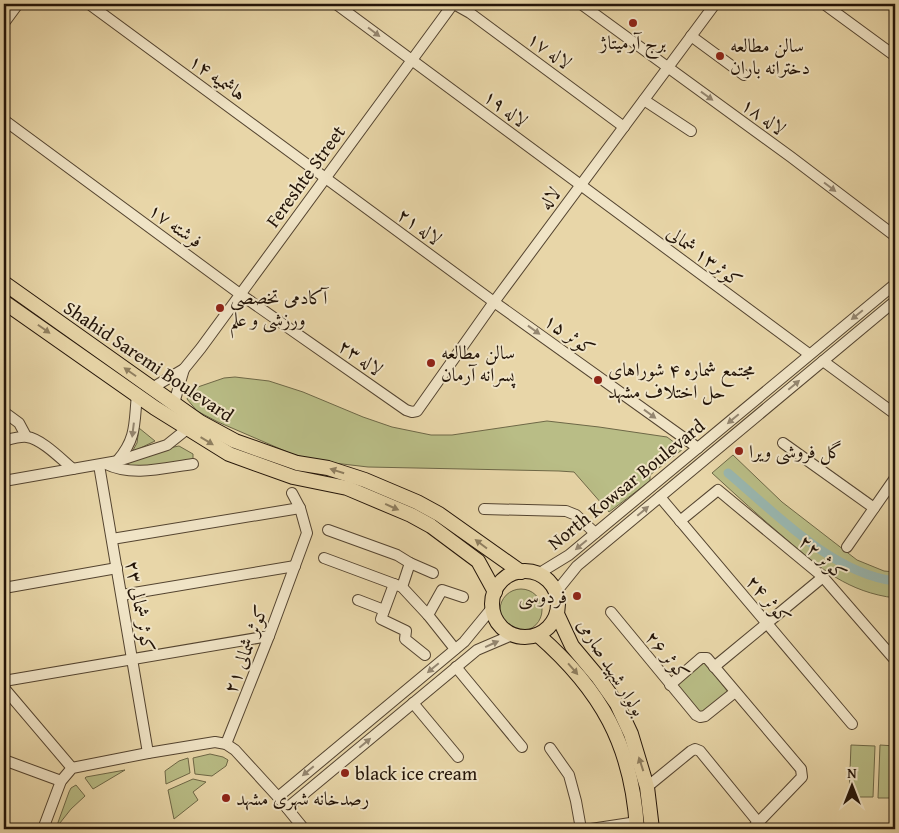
<svg xmlns="http://www.w3.org/2000/svg" width="899" height="833" font-family="'Gentium Book Plus',Amiri,serif">
	<style>
		.green { fill: #b9bd86; stroke: #6e6847 }
		.lines { fill: none; stroke-linecap: round; stroke-linejoin: round }
		.canal { stroke: #99b7b0; stroke-width: 9 }
		.minor-casing { stroke: #544430; stroke-width: 12 }
		.major-casing { stroke: #231408; stroke-width: 16 }
		.minor { stroke: #f0e4c6; stroke-width: 10 }
		.major { stroke: #e8d6a8; stroke-width: 14 }
		.oneway { fill: #948670 }
		.oneway2 { fill: #8f7f60 }
		.poi-dot { fill: #8f2418; stroke: #f0e4c6; stroke-width: 2 }
		.labels { text-anchor: middle; dominant-baseline: central; stroke-width: 4; stroke-linejoin: round; paint-order: stroke }
		.poi-label { font-size: 19px; fill: #231408; stroke: #f0e4c6; text-anchor: start }
		.street-label { font-size: 19px; fill: #231408; stroke: #f0e4c6 }
	</style>
	<rect width="100%" height="100%" fill="#e8d6a8"/>
	<filter id="stains"><feTurbulence type="fractalNoise" baseFrequency=".004" numOctaves="4"/><feColorMatrix values="0 0 0 0 .2 0 0 0 0 .09 0 0 0 0 .02 0 0 0 .5 -.17"/></filter>
	<radialGradient id="worn" r=".72"><stop offset=".6" stop-color="#630" stop-opacity="0"/><stop offset="1" stop-color="#630" stop-opacity=".3"/></radialGradient>
	<g class="green">
		<polygon points="235,377 269,381 303,392 363,417 392,427 431,435 452,435 547,421 599,427 667,437 683,449 650,475 650,481 609,512 574,472 559,471 368,467 317,461 292,454 218,422 197,411 187,399 192,389 224,378"/>
		<polygon points="139,428 155,441 132,452 137,443"/>
		<polygon points="179,446 193,454 193,461 131,468 127,462 164,449"/>
		<path d="M733,455L782,502L857,560L884,571L895,572V598C848,592 821,569 786,539C761,518 736,495 712,473Z"/>
		<circle cx="521" cy="610" r="21"/>
		<polygon points="705,662 728,692 700,714 676,684"/>
		<polygon points="851,745 875,746 873,797 849,797"/>
		<polygon points="880,745 895,746 895,798 878,798"/>
		<polygon points="210,754 223,757 228,760 226,766 212,776 195,774 193,758"/>
		<polygon points="188,758 190,773 166,784 165,771 179,761"/>
		<polygon points="125,770 93,789 85,778 86,777"/>
		<polygon points="193,779 206,782 193,792 198,800 174,819 168,790"/>
		<polygon points="76,785 85,796 71,809 56,828 69,792 71,788"/>
	</g>
	<g class="lines">
		<path class="canal" d="M728,473C774,512 833,574 895,581"/>
		<defs>
			<g id="minor">
				<polyline points="89,4 494,302 698,448"/>
				<polyline points="336,4 809,354"/>
				<polyline points="454,4 470,13 624,127"/>
				<polyline points="581,4 791,157 895,236"/>
				<polyline points="824,4 895,56"/>
				<polyline points="4,23 18,4"/>
				<polyline points="691,36 744,75"/>
				<polyline points="644,100 691,131"/>
				<polyline points="4,120 240,294 406,410 412,412 417,411 494,302 715,4"/>
				<polyline points="823,361 895,414"/>
				<polyline points="152,388 184,369 201,348 453,4"/>
				<polyline points="174,403 184,369"/>
				<polyline points="4,412 19,423 26,436"/>
				<path d="M4,441C11,439 20,436 27,437C42,439 62,460 73,469"/>
				<polyline points="783,443 874,508"/>
				<path d="M118,460C137,438 134,422 137,395"/>
				<path d="M106,464C132,477 164,468 193,464"/>
				<polyline points="99,465 148,753"/>
				<polyline points="4,481 118,461 167,445 187,429"/>
				<polyline points="660,497 852,724"/>
				<polyline points="484,509 566,511 576,515 595,533"/>
				<polyline points="680,521 718,490 823,577 895,660"/>
				<polyline points="328,530 397,555 410,563 433,573"/>
				<polyline points="112,539 300,508"/>
				<polyline points="847,547 895,478"/>
				<polyline points="324,558 402,587 428,615 455,649"/>
				<polyline points="538,574 569,555 895,284"/>
				<polyline points="394,584 381,619 406,631 405,639 425,655"/>
				<polyline points="402,587 410,563"/>
				<polyline points="4,588 117,568"/>
				<polyline points="556,592 577,566 895,301"/>
				<polyline points="122,595 295,566"/>
				<polyline points="358,600 384,610"/>
				<polyline points="611,612 696,715 700,717 705,716 735,692"/>
				<polyline points="428,615 442,590 463,597"/>
				<polyline points="456,667 522,747"/>
				<polyline points="714,667 823,577"/>
				<polyline points="4,681 269,636"/>
				<polyline points="670,685 701,658 707,658 801,769 802,777 752,829"/>
				<polyline points="4,688 72,768"/>
				<polyline points="413,703 458,757"/>
				<polyline points="226,744 269,636 307,533 300,508 292,493"/>
				<polyline points="550,748 569,775 576,801 581,829"/>
				<polyline points="4,760 61,781"/>
				<polyline points="647,787 691,751 695,749 700,751 758,822"/>
				<polyline points="278,797 464,642 492,608"/>
				<polyline points="287,808 477,650 512,635"/>
				<polyline points="43,829 61,781 72,768 148,753 215,742 226,744 235,750 278,797 304,829"/>
				<polyline points="591,829 637,822"/>
			</g>
			<g id="major">
				<polyline points="4,283 200,422 235,441 297,463 328,468 365,480 417,502 439,514 521,572"/>
				<polyline points="4,302 155,408 229,454 293,477 347,488 411,515 431,526 478,561 495,592"/>
				<circle cx="525" cy="604" r="33"/>
				<polyline points="557,614 572,646 598,677 617,704 631,734 647,787 652,829"/>
				<path d="M538,635C601,690 632,745 637,829"/>
			</g>
		</defs>
		<use href="#minor" class="minor-casing"/>
		<use href="#major" class="major-casing"/>
		<use href="#minor" class="minor"/>
		<use href="#major" class="major"/>
	</g>
	<defs><path id="oneway-solid" d="M-6-.8H1V-3.2L6.5 0L1 3.2V.8H-6Z" transform="scale(1.25)"/></defs>
	<g class="oneway">
		<use href="#oneway-solid" transform="translate(374 32) rotate(37)"/>
		<use href="#oneway-solid" transform="translate(707 96) rotate(36)"/>
		<use href="#oneway-solid" transform="translate(830 187) rotate(37)"/>
		<use href="#oneway-solid" transform="translate(857 315) rotate(141)"/>
		<use href="#oneway-solid" transform="translate(534 330) rotate(36)"/>
		<use href="#oneway-solid" transform="translate(794 385) rotate(-40)"/>
		<use href="#oneway-solid" transform="translate(650 414) rotate(36)"/>
		<use href="#oneway-solid" transform="translate(733 419) rotate(140)"/>
		<use href="#oneway-solid" transform="translate(133 430) rotate(97)"/>
		<use href="#oneway-solid" transform="translate(643 511) rotate(-40)"/>
		<use href="#oneway-solid" transform="translate(581 545) rotate(140)"/>
		<use href="#oneway-solid" transform="translate(492 644) rotate(-24)"/>
		<use href="#oneway-solid" transform="translate(433 668) rotate(140)"/>
		<use href="#oneway-solid" transform="translate(365 743) rotate(-40)"/>
		<use href="#oneway-solid" transform="translate(308 771) rotate(140)"/>
	</g>
	<g class="oneway2">
		<use href="#oneway-solid" transform="translate(44 329) rotate(35)"/>
		<use href="#oneway-solid" transform="translate(130 372) rotate(-145)"/>
		<use href="#oneway-solid" transform="translate(207 441) rotate(31)"/>
		<use href="#oneway-solid" transform="translate(337 471) rotate(-162)"/>
		<use href="#oneway-solid" transform="translate(392 507) rotate(24)"/>
		<use href="#oneway-solid" transform="translate(481 544) rotate(-143)"/>
		<use href="#oneway-solid" transform="translate(573 669) rotate(49)"/>
		<use href="#oneway-solid" transform="translate(641 764) rotate(-108)"/>
	</g>
	<g class="poi-dot">
		<circle cx="633" cy="23" r="5"/>
		<circle cx="720" cy="56" r="5"/>
		<circle cx="220" cy="308" r="5"/>
		<circle cx="431" cy="363" r="5"/>
		<circle cx="598" cy="380" r="5"/>
		<circle cx="739" cy="451" r="5"/>
		<circle cx="577" cy="596" r="5"/>
		<circle cx="345" cy="773" r="5"/>
		<circle cx="226" cy="798" r="5"/>
	</g>
	<g class="labels">
		<g class="poi-label">
			<text x="633" y="42" text-anchor="middle">برج آرمیتاژ</text>
			<text x="730" y="45">سالن مطالعه<tspan x="730" dy="22">دخترانه باران</tspan></text>
			<text x="230" y="297">آکادمی تخصصی<tspan x="230" dy="22">ورزشی و علم</tspan></text>
			<text x="441" y="352">سالن مطالعه<tspan x="441" dy="22">پسرانه آرمان</tspan></text>
			<text x="608" y="369">مجتمع شماره ۴ شوراهای<tspan x="608" dy="22">حل اختلاف مشهد</tspan></text>
			<text x="749" y="451">گل فروشی ویرا</text>
			<text x="567" y="596" text-anchor="end">فردوسی</text>
			<text x="355" y="773">black ice cream</text>
			<text x="236" y="798">رصدخانه شهری مشهد</text>
		</g>
		<g class="street-label">
			<text transform="translate(550 50) rotate(36)">لاله ۱۷</text>
			<text transform="translate(218 77) rotate(36)">هاشمیه ۱۴</text>
			<text transform="translate(506 108) rotate(37)">لاله ۱۹</text>
			<text transform="translate(764 116) rotate(36)">لاله ۱۸</text>
			<text transform="translate(305 176) rotate(-54)">Fereshte Street</text>
			<text transform="translate(549 198) rotate(-53)">لاله</text>
			<text transform="translate(176 225) rotate(36)">فرشته ۱۷</text>
			<text transform="translate(420 226) rotate(36)">لاله ۲۱</text>
			<text transform="translate(705 256) rotate(37)">کوثر۱۳ شمالی</text>
			<text transform="translate(570 334) rotate(36)">کوثر ۱۵</text>
			<text transform="translate(361 357) rotate(35)">لاله ۲۳</text>
			<text transform="translate(149 361) rotate(34)">Shahid Saremi Boulevard</text>
			<text transform="translate(626 484) rotate(-39)">North Kowsar Boulevard</text>
			<text transform="translate(823 557) rotate(43)">کوثر ۲۲</text>
			<text transform="translate(769 599) rotate(50)">کوثر ۲۴</text>
			<text transform="translate(141 606) rotate(80)">کوثر شمالی ۲۳</text>
			<text transform="translate(245 649) rotate(-69)">کوثر شمالی ۲۱</text>
			<text transform="translate(668 655) rotate(51)">کوثر ۲۶</text>
			<text transform="translate(612 667) rotate(58)">بولوار شهید صارمی</text>
		</g>
	</g>
	<rect width="899" height="833" fill="none" stroke="#e8d6a8" stroke-width="20"/>
	<rect x="5" y="5" width="889" height="823" fill="none" stroke="#231408" stroke-width="2.5"/>
	<rect x="10" y="10" width="879" height="813" fill="none" stroke="#231408"/>
	<g transform="translate(852 786)" stroke="#f0e4c6" stroke-width="4" paint-order="stroke">
	<path d="M0-4L9 19L0 12L-9 19Z" fill="#231408"/>
	<text y="-8" font-size="14" font-weight="bold" text-anchor="middle" fill="#231408">N</text>
	</g>
	<rect width="100%" height="100%" filter="url(#stains)"/>
	<rect width="100%" height="100%" fill="url(#worn)"/>
</svg>
